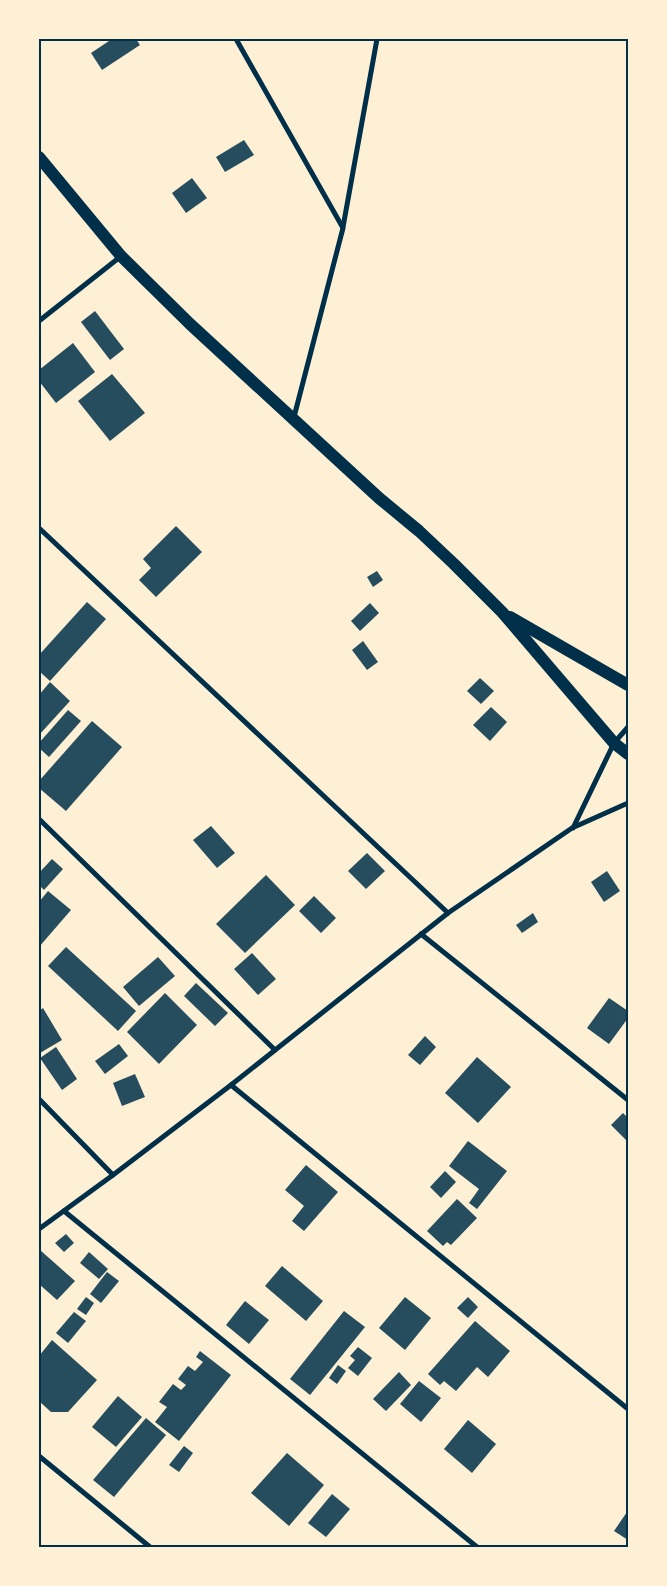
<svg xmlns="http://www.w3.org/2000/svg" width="667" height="1586" font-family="'IBM Plex Sans',sans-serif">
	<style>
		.building { fill: #264d5e }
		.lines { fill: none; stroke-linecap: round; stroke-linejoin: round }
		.minor { stroke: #003049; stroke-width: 5 }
		.primary { stroke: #003049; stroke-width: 12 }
		.neatline { fill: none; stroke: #003049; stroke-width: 2 }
	</style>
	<rect width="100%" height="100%" fill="#fdf0d5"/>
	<g class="building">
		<polygon points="112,39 136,39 140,45 102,70 91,53"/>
		<polygon points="244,140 254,155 225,172 216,157"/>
		<polygon points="192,178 207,198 186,213 172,193"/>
		<polygon points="95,311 124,349 110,360 81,322"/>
		<polygon points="73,343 95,372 56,403 39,381 39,370"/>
		<polygon points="112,374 145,413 110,441 78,401"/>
		<polygon points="176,526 202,552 156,597 139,580 151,568 143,559"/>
		<polygon points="377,571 383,580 373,587 367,577"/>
		<polygon points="87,602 106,619 50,681 39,671 39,655"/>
		<polygon points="370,603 379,613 360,631 351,621"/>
		<polygon points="363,641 378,662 367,670 352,650"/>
		<polygon points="480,678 494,691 481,704 467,691"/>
		<polygon points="50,682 70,701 39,735 39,695"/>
		<polygon points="491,707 507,722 490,741 473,725"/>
		<polygon points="68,710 81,721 49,757 39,748 39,743"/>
		<polygon points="92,721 122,747 66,811 39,788 39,781"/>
		<polygon points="211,826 235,853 217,868 193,840"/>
		<polygon points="367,853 385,871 366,889 348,871"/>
		<polygon points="52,859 63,869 44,890 39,885 39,873"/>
		<polygon points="607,871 620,891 604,902 591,882"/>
		<polygon points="266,875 295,905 245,953 216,924"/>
		<polygon points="48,891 71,910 39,947 39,902"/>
		<polygon points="314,896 336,918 321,933 299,911"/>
		<polygon points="533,913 538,922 522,933 516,925"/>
		<polygon points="66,947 136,1011 118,1031 48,966"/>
		<polygon points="252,953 276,979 258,995 234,969"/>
		<polygon points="158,957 175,976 139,1006 123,987"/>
		<polygon points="196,983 228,1013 215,1026 184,996"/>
		<polygon points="165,993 197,1025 159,1064 127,1032"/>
		<polygon points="609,998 628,1011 628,1018 609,1044 587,1028"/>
		<polygon points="43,1008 62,1040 40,1053 39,1050 39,1011"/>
		<polygon points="425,1036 436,1047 420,1065 408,1055"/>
		<polygon points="119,1044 128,1056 105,1074 95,1061"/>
		<polygon points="56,1047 77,1079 62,1090 40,1058"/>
		<polygon points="477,1057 511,1087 478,1123 445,1093"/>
		<polygon points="135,1074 145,1097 122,1106 113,1083"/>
		<polygon points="623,1113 628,1118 628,1142 611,1125"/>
		<polygon points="468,1141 507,1171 477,1209 469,1203 479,1189 449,1166"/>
		<polygon points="306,1165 338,1192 304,1231 292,1221 304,1206 285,1190"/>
		<polygon points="445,1171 456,1182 441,1198 430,1187"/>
		<polygon points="457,1199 477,1218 451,1245 447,1242 443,1246 427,1231"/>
		<polygon points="66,1234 74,1243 64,1252 55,1243"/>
		<polygon points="40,1250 75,1281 57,1300 39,1284 39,1252"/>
		<polygon points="89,1252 108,1269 99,1279 80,1263"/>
		<polygon points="282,1266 323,1301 306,1321 265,1286"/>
		<polygon points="107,1272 119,1281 101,1303 90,1294"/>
		<polygon points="86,1297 94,1303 86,1315 77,1309"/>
		<polygon points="405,1297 431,1318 405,1350 379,1328"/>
		<polygon points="468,1297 478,1307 468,1318 457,1308"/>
		<polygon points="245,1301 269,1320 249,1344 226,1325"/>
		<polygon points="344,1311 365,1327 310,1395 290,1379"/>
		<polygon points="74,1312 86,1321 68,1343 56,1333"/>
		<polygon points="475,1321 510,1351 488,1377 477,1367 456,1391 444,1381 440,1385 428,1374"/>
		<polygon points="52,1340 97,1380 68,1412 51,1412 39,1401 39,1356"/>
		<polygon points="358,1347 372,1358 358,1376 348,1368 355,1360 350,1356"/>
		<polygon points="200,1351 231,1375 179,1441 155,1422 167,1407 159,1402 173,1384 181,1390 186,1385 178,1379 188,1366 195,1371 203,1362 196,1357"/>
		<polygon points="338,1365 346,1371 337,1384 329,1378"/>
		<polygon points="399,1372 411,1385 386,1411 373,1399"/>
		<polygon points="419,1381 441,1398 421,1422 400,1404"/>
		<polygon points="118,1396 142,1417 116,1447 92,1427"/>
		<polygon points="146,1418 166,1435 114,1497 93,1480"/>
		<polygon points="468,1420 496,1444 472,1473 444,1449"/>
		<polygon points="184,1446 193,1453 179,1472 169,1465"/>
		<polygon points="287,1453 324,1485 289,1526 251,1493"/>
		<polygon points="332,1494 350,1509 326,1537 308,1523"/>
		<polygon points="627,1512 628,1513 628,1540 614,1531"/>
	</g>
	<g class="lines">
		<g class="minor">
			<polyline points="236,39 343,228 294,417"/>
			<polyline points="343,227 377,39"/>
			<polyline points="39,321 120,257"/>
			<polyline points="39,528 448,913"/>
			<polyline points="39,819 275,1050"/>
			<polyline points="573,828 614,743 628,727"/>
			<polyline points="421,934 628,1100"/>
			<polyline points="231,1085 628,1409"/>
			<polyline points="39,1099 113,1175"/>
			<polyline points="64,1211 477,1547"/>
			<polyline points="39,1229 113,1175 231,1085 448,913 572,828 628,803"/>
			<polyline points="39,1456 150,1547"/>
		</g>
		<g class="primary">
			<polyline points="39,157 121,256 190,324 379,498 419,531 454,564 502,612 614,743 628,754"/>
			<polyline points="510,617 628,685"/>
		</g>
	</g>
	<rect width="667" height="1586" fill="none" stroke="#fdf0d5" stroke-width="80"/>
	<rect x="40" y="40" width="587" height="1506" class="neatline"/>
</svg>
